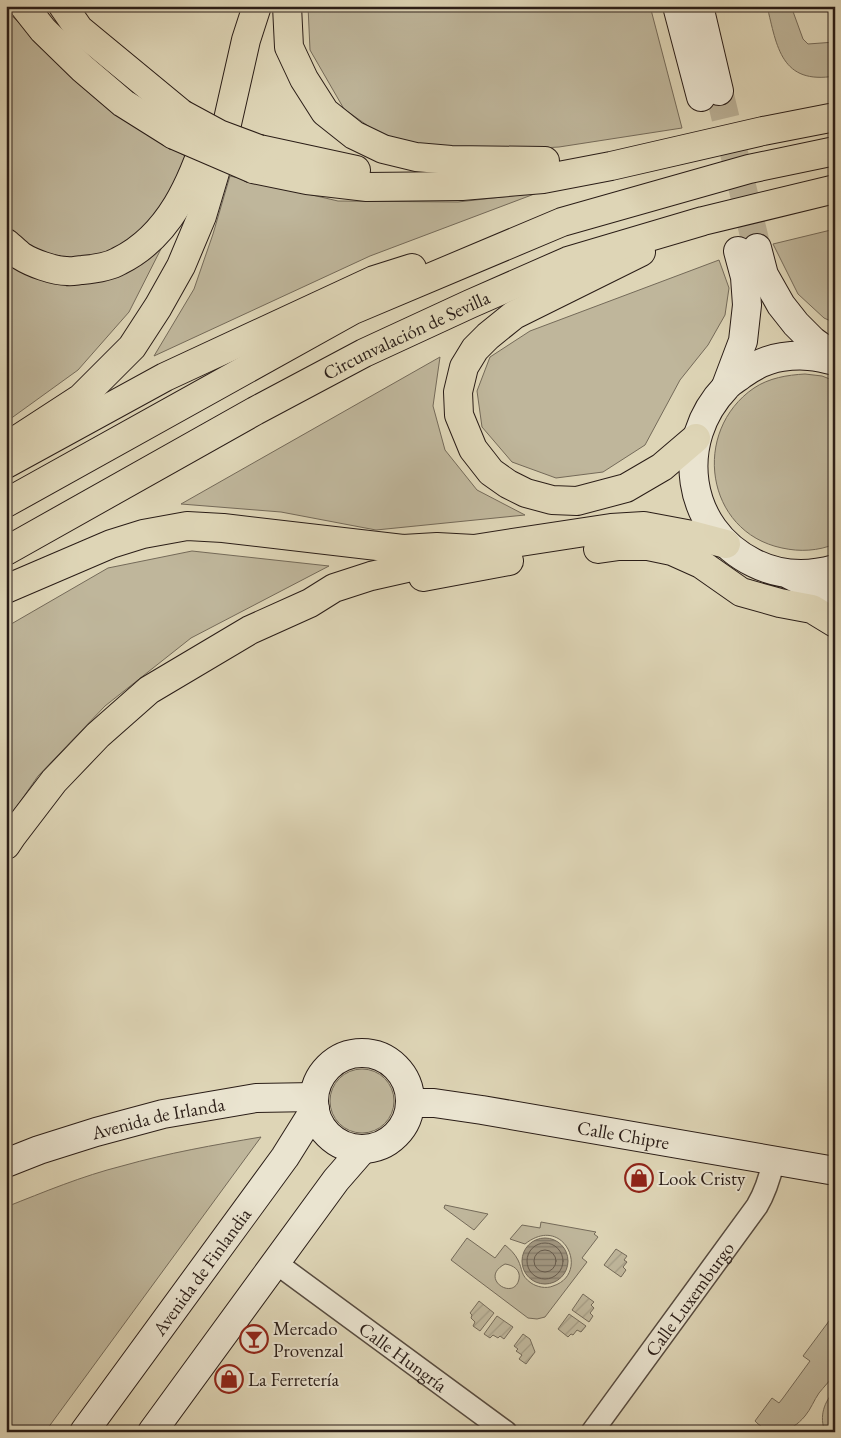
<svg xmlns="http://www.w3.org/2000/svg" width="841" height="1438" font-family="'EB Garamond',serif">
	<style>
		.green { fill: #bfb69b; stroke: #746a59; fill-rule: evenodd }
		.garden { fill: url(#garden-furrows); stroke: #746a59 }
		.water { fill: url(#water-rules); stroke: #716656 }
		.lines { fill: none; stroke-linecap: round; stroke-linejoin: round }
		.shore { stroke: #665a4c; stroke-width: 1 }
		.secondary-tunnel { stroke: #bab096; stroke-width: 28; stroke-dasharray: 28 14; stroke-linecap: butt }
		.street-casing { stroke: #574b3f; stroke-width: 24 }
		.secondary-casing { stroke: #2a1d17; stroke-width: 30 }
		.highway-casing { stroke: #2a1d17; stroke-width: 30 }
		.street { stroke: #eae4d0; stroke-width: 21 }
		.secondary { stroke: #eae4d0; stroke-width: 28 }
		.highway { stroke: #ded5b6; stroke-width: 28 }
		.highway-bridge-casing { stroke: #2a1d17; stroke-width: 30; stroke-linecap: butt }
		.highway-bridge { stroke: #ded5b6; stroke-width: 28 }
		.labels { text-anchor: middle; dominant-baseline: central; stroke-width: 4; stroke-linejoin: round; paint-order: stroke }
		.street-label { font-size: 19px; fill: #2a1d17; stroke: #eae4d0 }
		.poi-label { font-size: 19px; fill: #2a1d17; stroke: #eae4d0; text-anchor: start }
	</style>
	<defs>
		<pattern id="garden-furrows" width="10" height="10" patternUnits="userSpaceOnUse" patternTransform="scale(1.25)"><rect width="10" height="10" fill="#bfb69b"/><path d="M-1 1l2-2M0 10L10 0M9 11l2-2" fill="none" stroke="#a49c85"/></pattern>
		<pattern id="water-rules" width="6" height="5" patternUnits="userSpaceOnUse" patternTransform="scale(1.25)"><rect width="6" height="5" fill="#a19680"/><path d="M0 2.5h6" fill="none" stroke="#837a68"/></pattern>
	</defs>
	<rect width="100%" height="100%" fill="#ded5b6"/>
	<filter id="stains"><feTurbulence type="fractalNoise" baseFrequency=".004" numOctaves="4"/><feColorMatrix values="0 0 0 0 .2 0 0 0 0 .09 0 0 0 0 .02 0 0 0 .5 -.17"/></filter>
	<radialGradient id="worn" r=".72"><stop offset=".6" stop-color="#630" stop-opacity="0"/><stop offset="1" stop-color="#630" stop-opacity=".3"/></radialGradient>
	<g class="green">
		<polygon points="308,6 650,6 682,128 559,147 459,153 391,142 344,109 310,50"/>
		<path d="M767,6H791L803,39L808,44L835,42V76C781,85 777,47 767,6Z"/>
		<polygon points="6,10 93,96 139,128 190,159 166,239 129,312 78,370 6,422"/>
		<polygon points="230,176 338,201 458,202 537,193 370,256 154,356 194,289 213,234"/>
		<polygon points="835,229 835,323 824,318 798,294 773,244"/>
		<polygon points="719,260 729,288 725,315 708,345 680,380 645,445 603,472 556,478 512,462 482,427 477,391 490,357 530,331"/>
		<polygon points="440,357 433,406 445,450 477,490 525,515 376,530 281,512 181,504"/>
		<path d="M805,374L822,376L835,381V544C818,551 800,552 782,548C705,532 691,431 754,388C769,378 787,375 805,374Z"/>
		<polygon points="192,551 329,566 191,638 105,706 38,776 6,822 6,627 108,568"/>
		<circle cx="362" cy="1101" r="32"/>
		<path d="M261,1137L45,1432H6V1207C44,1192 82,1176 122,1166C168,1153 214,1145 261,1137Z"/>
		<polygon points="445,1205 488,1214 474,1230 444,1208"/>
		<path d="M541,1222L596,1232L594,1234L598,1237L582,1258L587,1262L545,1317L537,1319L528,1318L451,1260L467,1238L495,1258L505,1245C510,1249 515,1254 518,1260C523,1270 520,1275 531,1283C537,1287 546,1289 553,1286C591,1274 564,1213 525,1244L510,1239L522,1225L540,1228ZM505,1264C513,1265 521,1270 519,1279C514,1302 478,1278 505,1264Z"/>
		<path d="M835,1313V1375C829,1381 824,1387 819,1393C814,1400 811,1409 805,1416C791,1433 771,1438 755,1421L772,1398L779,1403L783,1398L810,1361L803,1356Z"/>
		<path d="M835,1390V1432H825C819,1416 824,1402 835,1390Z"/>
	</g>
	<g class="garden">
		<polygon points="616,1249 627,1256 624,1260 627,1262 623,1267 626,1270 621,1277 604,1265"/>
		<polygon points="583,1294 594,1302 591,1305 594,1308 590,1313 593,1316 589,1322 572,1310"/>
		<polygon points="479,1301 494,1313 480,1331 473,1326 475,1322 471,1318 472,1315 470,1313"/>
		<polygon points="569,1314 586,1326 581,1332 577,1330 573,1335 571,1334 568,1337 558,1329"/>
		<polygon points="497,1316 513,1327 504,1339 500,1336 498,1338 493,1335 490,1338 484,1334"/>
		<polygon points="523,1334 530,1339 535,1352 526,1364 519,1359 522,1355 516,1351 518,1349 514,1346"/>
	</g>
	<circle class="water" cx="545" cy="1261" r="23"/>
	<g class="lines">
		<g class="shore">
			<circle cx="545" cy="1261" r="18"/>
			<circle cx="545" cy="1261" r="11"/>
		</g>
		<polyline class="secondary-tunnel" points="719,91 757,248"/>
		<defs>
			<g id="street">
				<path id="s1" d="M276,1263L506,1432"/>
				<path id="s2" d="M592,1432L757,1206C766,1191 770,1177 774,1160"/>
			</g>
			<g id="secondary">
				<polyline points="677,6 701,97"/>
				<polyline points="699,6 719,91"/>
				<polyline points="757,248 764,275 781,305 796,324 813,341 835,357"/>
				<path d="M835,361C816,356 802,354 782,357C768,359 752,367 741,375C736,379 730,382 726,387C674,441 685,529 754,563C780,576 807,577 835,569"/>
				<polyline points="726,386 743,341 747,305 745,277 738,251"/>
				<polyline points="790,575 822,591 835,599"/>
				<circle cx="362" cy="1101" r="48"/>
				<path id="s3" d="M411,1103H434L482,1110L835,1171"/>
				<path id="s4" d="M6,1163L39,1150L96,1132L163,1114L256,1098L314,1097"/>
				<path id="s5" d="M84,1432L285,1157L315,1109"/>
				<polyline points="152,1432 336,1180 363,1149"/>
			</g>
			<g id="highway">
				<polyline points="24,6 43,30 82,68 123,103 174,135"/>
				<polyline points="63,6 79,29 182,114"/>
				<polyline points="287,6 289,47 304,79 325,112 354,135 383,149 416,157 451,160 545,161"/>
				<polyline points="259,149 356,170"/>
				<polyline points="253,169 307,180 367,187 462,186 543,179 611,166 763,131 835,117"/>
				<path d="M6,243C11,247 16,252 21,256C32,263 54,271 67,271C72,272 78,270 82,270C94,269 109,267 119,261C170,236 193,181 209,130"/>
				<polyline points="641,252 514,315 488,336 475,349 464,367 458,392 459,415 473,449 491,472 508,484 526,493 552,500 577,501 626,488 662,467 696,438"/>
				<polyline points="18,439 81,398 132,347 158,307 181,266 202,216 219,159 246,40 257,6"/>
				<polyline points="6,464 165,377 374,280 412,268"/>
				<polyline points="6,503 353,310 562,222 749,169 835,151"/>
				<polyline points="598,549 619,546 648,546 672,551 701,564 741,592 780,603 812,609 835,623"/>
				<path id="s6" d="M6,551L255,411L364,353L470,304L568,261L703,221L835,189"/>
				<polyline points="423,577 509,561"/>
				<polyline points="6,589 111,544 143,534 187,526 223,528 403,549 437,547 474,549 611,528 644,526 692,535 726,544"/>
				<polyline points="6,845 12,836 54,781 98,735 149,690 250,630 310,603 334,588 371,576 442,560"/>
			</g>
		</defs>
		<use href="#street" class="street-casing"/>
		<use href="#secondary" class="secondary-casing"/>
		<use href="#highway" class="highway-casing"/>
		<use href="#street" class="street"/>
		<use href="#secondary" class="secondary"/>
		<use href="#highway" class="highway"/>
		<defs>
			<g id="highway-bridge">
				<polyline points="182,114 219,134 259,149"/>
				<polyline points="174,135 253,169"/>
			</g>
		</defs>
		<use href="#highway-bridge" class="highway-bridge-casing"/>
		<use href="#highway-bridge" class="highway-bridge"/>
	</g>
	<defs>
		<symbol id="shop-ring" viewBox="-11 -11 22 22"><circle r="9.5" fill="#eae4d0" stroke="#8f2418" stroke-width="1.5"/><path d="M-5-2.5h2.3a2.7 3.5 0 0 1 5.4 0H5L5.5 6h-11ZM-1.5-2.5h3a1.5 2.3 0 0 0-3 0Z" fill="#8f2418"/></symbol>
		<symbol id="bar-ring" viewBox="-11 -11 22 22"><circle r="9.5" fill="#eae4d0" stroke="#8f2418" stroke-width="1.5"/><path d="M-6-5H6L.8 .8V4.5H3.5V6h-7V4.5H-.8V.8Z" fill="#8f2418"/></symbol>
	</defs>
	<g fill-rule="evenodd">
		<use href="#shop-ring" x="623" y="1162" width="32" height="32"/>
		<use href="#bar-ring" x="238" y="1323" width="32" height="32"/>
		<use href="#shop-ring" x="213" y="1363" width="32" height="32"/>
	</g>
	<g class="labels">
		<g class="street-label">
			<text stroke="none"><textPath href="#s6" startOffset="455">Circunvalación de Sevilla</textPath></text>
			<text stroke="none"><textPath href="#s4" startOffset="159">Avenida de Irlanda</textPath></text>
			<text stroke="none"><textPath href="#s3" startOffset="215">Calle Chipre</textPath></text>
			<text stroke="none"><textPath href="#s5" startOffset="199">Avenida de Finlandia</textPath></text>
			<text stroke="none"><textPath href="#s2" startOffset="165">Calle Luxemburgo</textPath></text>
			<text stroke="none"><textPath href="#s1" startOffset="158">Calle Hungría</textPath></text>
		</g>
		<g class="poi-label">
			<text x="658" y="1178">Look Cristy</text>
			<text x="273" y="1328">Mercado<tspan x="273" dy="22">Provenzal</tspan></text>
			<text x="248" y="1379">La Ferretería</text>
		</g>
	</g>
	<rect width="841" height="1438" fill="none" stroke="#ded5b6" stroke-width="25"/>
	<rect x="8" y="8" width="826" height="1423" fill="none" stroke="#2a1d17" stroke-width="2.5"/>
	<rect x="12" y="12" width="816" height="1413" fill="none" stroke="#2a1d17"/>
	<rect width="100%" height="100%" filter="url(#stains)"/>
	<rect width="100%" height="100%" fill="url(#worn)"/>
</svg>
